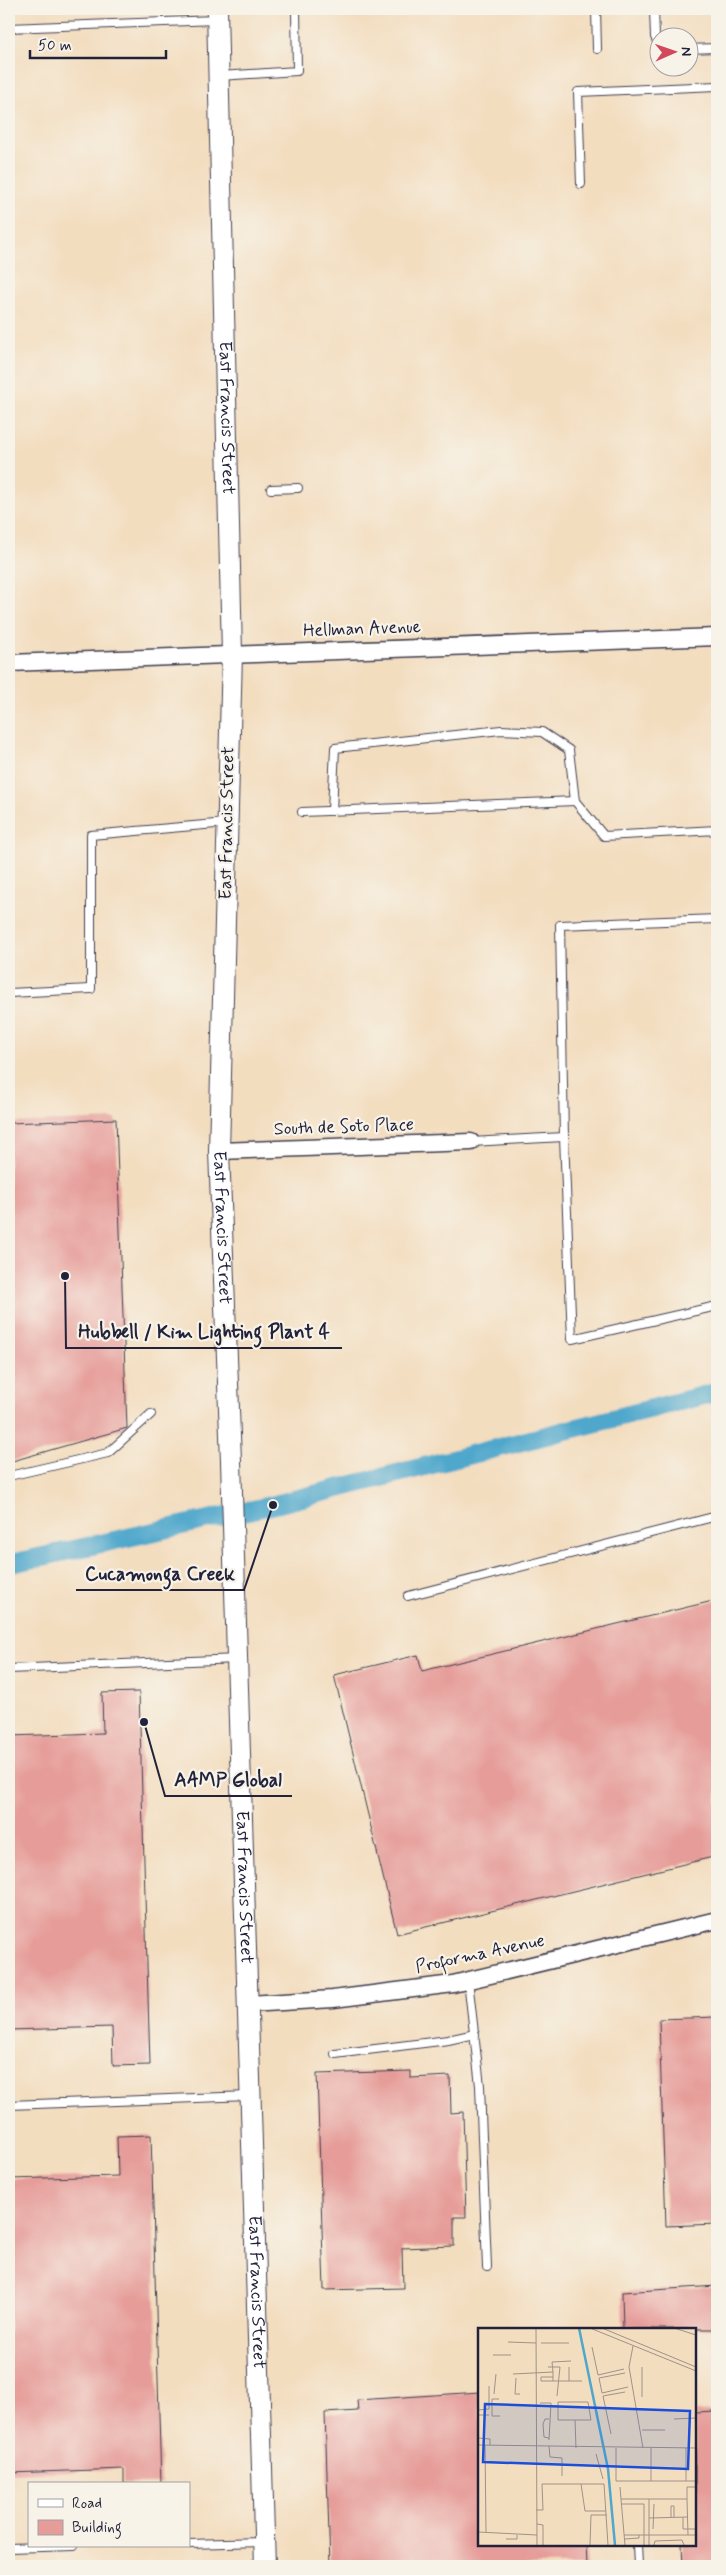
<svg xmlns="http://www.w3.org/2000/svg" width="726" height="2575" font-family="Mynerve,sans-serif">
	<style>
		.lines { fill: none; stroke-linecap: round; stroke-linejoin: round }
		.canal { stroke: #4fa7cc; stroke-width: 19 }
		.building { fill: #e69d9a }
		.service-casing { stroke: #413e4f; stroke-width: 10 }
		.minor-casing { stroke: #413e4f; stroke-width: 19 }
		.tertiary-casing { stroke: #413e4f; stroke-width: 22 }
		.service { stroke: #fff; stroke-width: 8 }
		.minor { stroke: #fff; stroke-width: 16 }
		.tertiary { stroke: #fff; stroke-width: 20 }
		.labels { text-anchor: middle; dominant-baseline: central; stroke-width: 4.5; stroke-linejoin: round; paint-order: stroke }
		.street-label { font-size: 18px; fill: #22223b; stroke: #f7f3e8 }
		.inset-river { fill: none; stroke: #4fa7cc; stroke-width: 2.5 }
		.inset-road { fill: none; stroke: #9f928a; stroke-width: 1 }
		.view { fill: #1d4ed8; fill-opacity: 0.15; stroke: #1d4ed8; stroke-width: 2.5 }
		.inset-edge { fill: none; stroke: #22223b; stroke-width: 2.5 }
		.leader { fill: none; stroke: #22223b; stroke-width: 2 }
		.callout-dot { fill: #22223b; stroke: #f7f3e8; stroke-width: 2 }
		.callout-label { font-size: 19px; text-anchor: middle; font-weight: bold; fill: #22223b; stroke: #f7f3e8; stroke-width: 4.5; stroke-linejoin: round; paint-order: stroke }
	</style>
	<rect width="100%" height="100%" fill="#f7f3e8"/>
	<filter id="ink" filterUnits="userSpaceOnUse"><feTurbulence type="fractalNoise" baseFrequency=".02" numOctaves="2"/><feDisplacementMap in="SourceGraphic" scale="10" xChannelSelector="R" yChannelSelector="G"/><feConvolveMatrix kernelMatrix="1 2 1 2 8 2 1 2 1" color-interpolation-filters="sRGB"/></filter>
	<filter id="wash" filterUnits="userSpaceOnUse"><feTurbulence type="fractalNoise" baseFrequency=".0096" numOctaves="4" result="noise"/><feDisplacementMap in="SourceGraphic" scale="20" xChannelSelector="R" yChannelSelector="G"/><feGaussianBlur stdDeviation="1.12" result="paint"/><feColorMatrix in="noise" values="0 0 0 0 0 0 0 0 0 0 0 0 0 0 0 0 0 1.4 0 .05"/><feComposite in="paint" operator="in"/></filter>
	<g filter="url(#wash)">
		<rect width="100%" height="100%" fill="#f3ddbf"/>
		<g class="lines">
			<polyline class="canal" points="9,1564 273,1505 717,1392"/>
		</g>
		<g id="blocks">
			<g class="building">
				<polygon points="116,1119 127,1428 9,1462 9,1123"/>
				<polygon points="717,1600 717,1856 397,1934 334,1675 418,1655 422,1671"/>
				<polygon points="139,1692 150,2065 113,2066 112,2027 9,2030 9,1736 103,1733 102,1693"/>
				<polygon points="717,2017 717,2224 666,2226 659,2019"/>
				<polygon points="411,2071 411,2078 450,2076 451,2113 463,2112 466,2217 454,2217 454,2246 402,2248 403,2288 324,2290 317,2074"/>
				<polygon points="151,2135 161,2484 124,2484 124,2469 9,2473 9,2179 118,2176 117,2136"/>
				<polygon points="717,2286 717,2329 623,2329 622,2292"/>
				<polygon points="480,2392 480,2544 586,2544 587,2566 330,2566 325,2413 358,2411 357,2400"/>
				<polygon points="717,2411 717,2566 683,2566 682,2544 695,2544 695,2412"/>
			</g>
		</g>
	</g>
	<g filter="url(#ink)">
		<use href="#blocks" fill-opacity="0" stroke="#413e4f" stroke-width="1"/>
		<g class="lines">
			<defs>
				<g id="service">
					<polyline points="596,9 597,49"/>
					<polyline points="654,9 655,37 658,43"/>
					<polyline points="9,28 216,20"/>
					<polyline points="688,49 717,48"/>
					<polyline points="219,76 297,71 296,9"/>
					<polyline points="581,184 578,92 717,86"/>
					<polyline points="271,489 298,488"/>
					<polyline points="332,811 335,748 501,730 542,732 569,750 575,801 604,836 717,830"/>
					<polyline points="302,812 575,801"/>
					<polyline points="717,919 560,925 564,1137 572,1339 717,1306"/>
					<polyline points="9,993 91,989 91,835 227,823"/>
					<polyline points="471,1142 564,1137"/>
					<polyline points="9,1476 108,1453 151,1414"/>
					<polyline points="408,1596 717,1516"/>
					<polyline points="9,1669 237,1659"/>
					<polyline points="468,1980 480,2086 487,2267"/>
					<polyline points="335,2054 448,2040 475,2034"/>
					<polyline points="9,2105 249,2096"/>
					<polyline points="189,2544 264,2542"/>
					<polyline points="637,2544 638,2566"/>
					<polyline points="9,2548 74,2546"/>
				</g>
				<g id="minor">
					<polyline points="9,663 717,637"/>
					<polyline points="219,1151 471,1142"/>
					<polyline points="248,2004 333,1999 453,1984 717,1920"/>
				</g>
				<g id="tertiary">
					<path id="s1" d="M217,9L232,654L219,1151L231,1461L265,2566"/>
				</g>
			</defs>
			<use href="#service" class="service-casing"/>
			<use href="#minor" class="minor-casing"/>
			<use href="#tertiary" class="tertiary-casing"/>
			<use href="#service" class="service"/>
			<use href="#minor" class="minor"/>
			<use href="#tertiary" class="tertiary"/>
		</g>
	</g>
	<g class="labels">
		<g class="street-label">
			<text stroke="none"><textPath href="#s1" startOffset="409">East Francis Street</textPath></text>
			<text transform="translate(362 629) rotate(-2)">Hellman Avenue</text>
			<text transform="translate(227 823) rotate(-89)">East Francis Street</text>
			<text transform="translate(344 1127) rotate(-2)">South de Soto Place</text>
			<text stroke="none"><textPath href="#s1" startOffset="1219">East Francis Street</textPath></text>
			<text stroke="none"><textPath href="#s1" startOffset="1879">East Francis Street</textPath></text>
			<text transform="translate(480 1954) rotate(-12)">Proforma Avenue</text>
			<text stroke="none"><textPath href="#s1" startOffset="2284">East Francis Street</textPath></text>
		</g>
	</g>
	<g transform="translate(478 2328)">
		<rect width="218" height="218" fill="#f3ddbf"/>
		<path class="inset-river" d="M101,0L130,141L137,217"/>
		<path class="inset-road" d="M58,0L59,217M112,0L218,43M124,0L218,39M196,0L218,7M30,14L58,15M63,15H91M155,18L151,39L165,120M114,19L120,47L146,41M15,27H33M70,39H82L79,68M91,39V53H104M164,39V69M147,45L121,50L124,65L150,59M35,46L75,44M75,49H63V53H75V44L74,34L93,33M38,50L37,66H42M75,53H91M16,66L18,46M21,71H14V88H22M62,75H73L71,112M0,82L11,81V58M71,91H67L65,96L66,109L71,110M196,91L218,90M97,92H80V74H110L113,92H97L98,120M164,102H187M133,106L125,68L147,64M0,110L12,111V117M0,117L218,120M0,117V87H11M7,117L8,204M71,118L72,129L84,130V148M138,120V153H218M118,126L125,151M173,153V120M208,153V120M103,156L107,183H128M142,159L143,171H171V217M143,171L147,217M171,171H209L210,207M209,171V159H218M144,176H166V217M58,182H65L64,156H126L130,217M193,189V178H196V189M205,189V201H218M171,190L210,189M59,196L65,197V217M175,201L176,176M0,204L59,207M146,207H218M28,211H39V207M147,211L161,210V207M112,217L113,187H129M176,217L177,213L204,212L206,217"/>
		<path class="view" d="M7,76L212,83L210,141L5,134Z"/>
		<rect width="218" height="218" class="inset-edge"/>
	</g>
	<path class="leader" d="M65 1276L66 1348H342M273 1505L244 1590H76M144 1722L165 1796H292"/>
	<g class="callout-dot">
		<circle cx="65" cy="1276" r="5"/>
		<circle cx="273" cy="1505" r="5"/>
		<circle cx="144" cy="1722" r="5"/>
	</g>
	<g class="callout-label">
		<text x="204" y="1338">Hubbell / Kim Lighting Plant 4</text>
		<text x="160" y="1580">Cucamonga Creek</text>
		<text x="228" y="1786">AAMP Global</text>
	</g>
	<rect width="726" height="2575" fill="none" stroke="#f7f3e8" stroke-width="30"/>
	<rect x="28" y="2482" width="162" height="65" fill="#f7f3e8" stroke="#a29fa3"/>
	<rect x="38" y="2499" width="25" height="8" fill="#ffffff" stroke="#a29fa3"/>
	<text x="72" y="2508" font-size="15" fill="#22223b">Road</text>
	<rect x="38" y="2520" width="25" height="15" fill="#e69d9a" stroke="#a29fa3"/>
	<text x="72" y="2532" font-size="15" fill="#22223b">Building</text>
	<g transform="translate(674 52) rotate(88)"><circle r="24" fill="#f7f3e8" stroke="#a29fa3"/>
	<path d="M0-4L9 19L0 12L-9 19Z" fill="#d1495b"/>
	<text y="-8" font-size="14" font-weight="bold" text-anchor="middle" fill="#22223b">N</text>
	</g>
	<path d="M30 50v8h136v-8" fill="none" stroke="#22223b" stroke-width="2.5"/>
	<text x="38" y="50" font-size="15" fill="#22223b" stroke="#f7f3e8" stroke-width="4" paint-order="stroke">50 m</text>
</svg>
